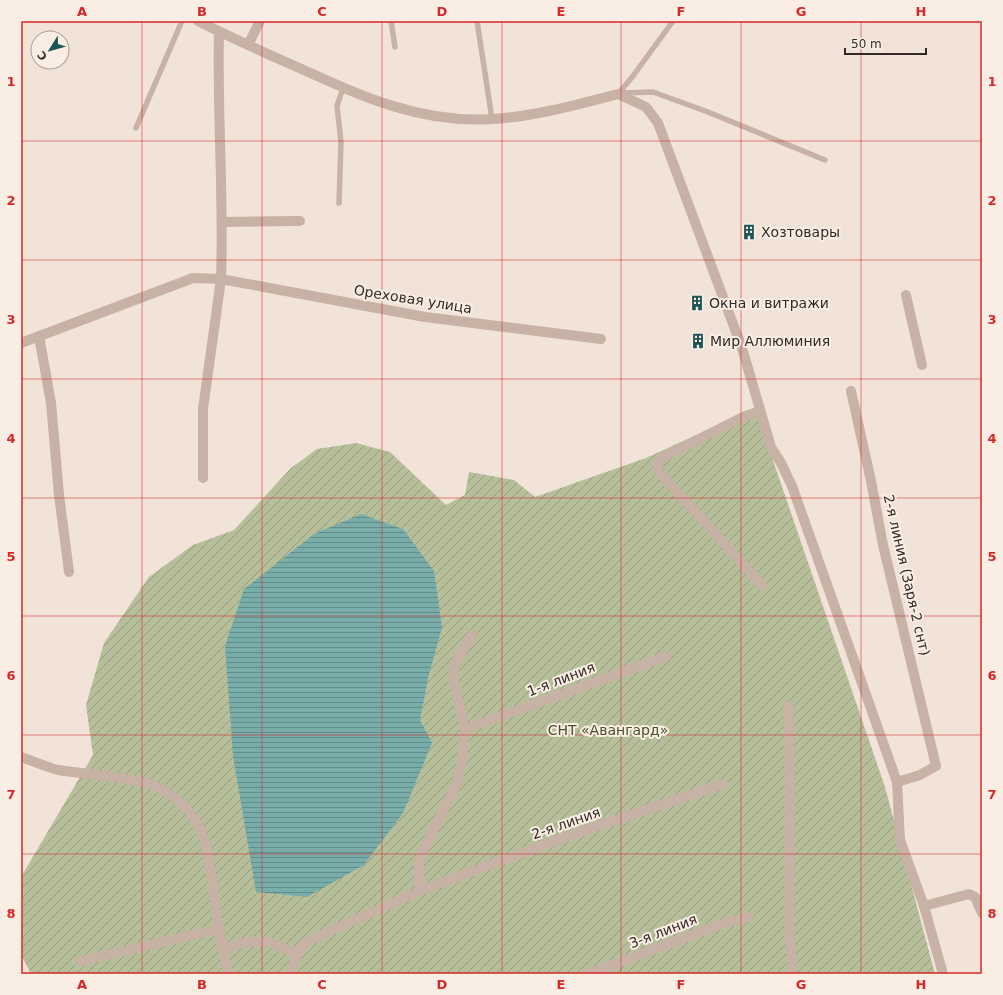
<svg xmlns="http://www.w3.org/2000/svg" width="1003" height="995" font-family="'DejaVu Sans',sans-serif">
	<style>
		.garden { fill: url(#garden-furrows) }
		.water { fill: url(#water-rules) }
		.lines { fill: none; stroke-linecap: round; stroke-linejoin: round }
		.service { stroke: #c8b1a5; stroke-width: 5.5 }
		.minor { stroke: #c8b1a5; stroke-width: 10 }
		.grid { fill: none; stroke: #d62828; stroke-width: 1; stroke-opacity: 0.55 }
		.labels { text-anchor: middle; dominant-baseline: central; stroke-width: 4; stroke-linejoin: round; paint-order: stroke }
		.poi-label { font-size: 14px; fill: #342926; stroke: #f9ede4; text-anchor: start }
		.street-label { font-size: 14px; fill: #342926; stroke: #f9ede4 }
		.park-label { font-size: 14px; fill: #47522a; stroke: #f9ede4 }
		.neatline { fill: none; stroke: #d62828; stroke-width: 1.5 }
		.grid-label { font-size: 13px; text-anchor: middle; font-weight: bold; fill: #d62828 }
	</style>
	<defs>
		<pattern id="garden-furrows" width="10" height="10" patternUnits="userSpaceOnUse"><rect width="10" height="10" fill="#b6bf99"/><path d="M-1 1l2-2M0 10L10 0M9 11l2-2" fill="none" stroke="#959b7d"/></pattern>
		<pattern id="water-rules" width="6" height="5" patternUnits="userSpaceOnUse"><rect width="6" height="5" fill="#78adaa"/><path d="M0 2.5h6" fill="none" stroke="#638d8a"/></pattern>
	</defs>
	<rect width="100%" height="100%" fill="#f1e3d8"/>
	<polygon class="garden" points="755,408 885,787 935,974 36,974 30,972 21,955 21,877 93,755 86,705 104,643 149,577 193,545 234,530 291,468 317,449 356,443 390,452 446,505 465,495 469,472 514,480 535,497 646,458"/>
	<polygon class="water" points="361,514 403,529 434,571 442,627 428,678 420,720 432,743 403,813 364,865 307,897 256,892 233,756 225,646 244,589 314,534"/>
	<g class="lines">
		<g class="service">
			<polyline points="391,21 395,47"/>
			<polyline points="477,21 492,119"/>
			<polyline points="622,93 653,92 708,112 825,160"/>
			<polyline points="618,94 633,76 673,21"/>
			<polyline points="136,128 182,21"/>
			<polyline points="339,203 341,142 337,106 343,88"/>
		</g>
		<g class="minor">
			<path d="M198,21C230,37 263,52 297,67C361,96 421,124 493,119C536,116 576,105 618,94L646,107L658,123L742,348L771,447L781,463L792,486L897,782L900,840L924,906L943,974"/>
			<polyline points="248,45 260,21"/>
			<polyline points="223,222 300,221"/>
			<polyline points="906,295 922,365"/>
			<polyline points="39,336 51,403 59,495 69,572"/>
			<path d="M21,343L193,278L221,279C224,196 217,114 219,32"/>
			<polyline points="851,391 871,481 883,545 936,766 920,775 897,782"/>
			<polyline points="760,411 743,417 662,458 657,464 659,472 762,585"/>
			<polyline points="203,478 203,409 221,279 425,317 601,339"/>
			<polyline points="788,706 790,783 789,930 793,974"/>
			<polyline points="465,729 667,656"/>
			<path d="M21,757C33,761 46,767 58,770C88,775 130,776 157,787C180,797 201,821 206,846C215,888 216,932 229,974"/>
			<polyline points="419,891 574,834 723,784"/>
			<polyline points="924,906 969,894 975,897 982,913"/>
			<polyline points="223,949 247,942 269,942 298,954"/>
			<polyline points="81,961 218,929"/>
			<polyline points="291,974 295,959 304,943 419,891 419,861 425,846 455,788 461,767 465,729 453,677 455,663 472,635"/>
			<polyline points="588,974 719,925 748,917"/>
		</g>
	</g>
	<path class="grid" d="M142,21V974M262,21V974M382,21V974M502,21V974M621,21V974M741,21V974M861,21V974M21,141H982M21,260H982M21,379H982M21,498H982M21,616H982M21,735H982M21,854H982"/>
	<defs>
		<symbol id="building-bare" viewBox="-9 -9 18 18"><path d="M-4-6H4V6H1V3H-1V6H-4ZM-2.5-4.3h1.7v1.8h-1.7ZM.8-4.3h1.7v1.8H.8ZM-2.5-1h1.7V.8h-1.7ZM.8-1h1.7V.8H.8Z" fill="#1c5553" stroke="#f9ede4" stroke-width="2.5" paint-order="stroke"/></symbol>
	</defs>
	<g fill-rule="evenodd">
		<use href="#building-bare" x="738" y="221" width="22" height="22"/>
		<use href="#building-bare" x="686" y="292" width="22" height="22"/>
		<use href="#building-bare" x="687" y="330" width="22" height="22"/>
	</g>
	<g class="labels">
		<g class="poi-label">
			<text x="761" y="232">Хозтовары</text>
			<text x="709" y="303">Окна и витражи</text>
			<text x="710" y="341">Мир Аллюминия</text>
		</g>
		<g class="street-label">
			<text transform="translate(413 299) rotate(9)">Ореховая улица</text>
			<text transform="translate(907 575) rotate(77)">2-я линия (Заря-2 снт)</text>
			<text transform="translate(561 679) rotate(-21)">1-я линия</text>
			<text transform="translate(566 823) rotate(-19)">2-я линия</text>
			<text transform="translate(663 931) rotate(-21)">3-я линия</text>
		</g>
		<g class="park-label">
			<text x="608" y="730">СНТ «Авангард»</text>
		</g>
	</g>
	<rect width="1003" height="995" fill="none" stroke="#f9ede4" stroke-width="44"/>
	<g transform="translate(50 50) rotate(233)"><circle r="19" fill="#f9ede4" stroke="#aa9f98"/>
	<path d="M0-3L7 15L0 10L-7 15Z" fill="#1c5553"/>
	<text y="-6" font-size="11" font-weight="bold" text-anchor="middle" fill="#342926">С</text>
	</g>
	<path d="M845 48v6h81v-6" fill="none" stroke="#342926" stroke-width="2"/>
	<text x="851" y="48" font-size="12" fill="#342926" stroke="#f9ede4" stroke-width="3" paint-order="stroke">50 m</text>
	<rect x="22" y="22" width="959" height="951" class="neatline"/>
	<g class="grid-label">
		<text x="82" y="16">A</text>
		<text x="202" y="16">B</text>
		<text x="322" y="16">C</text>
		<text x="442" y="16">D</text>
		<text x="561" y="16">E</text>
		<text x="681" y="16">F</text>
		<text x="801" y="16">G</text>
		<text x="921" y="16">H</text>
		<text x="11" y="86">1</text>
		<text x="992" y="86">1</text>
		<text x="11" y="205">2</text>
		<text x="992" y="205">2</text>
		<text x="11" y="324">3</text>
		<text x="992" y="324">3</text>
		<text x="11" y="443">4</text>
		<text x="992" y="443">4</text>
		<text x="11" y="561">5</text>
		<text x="992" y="561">5</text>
		<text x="11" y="680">6</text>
		<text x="992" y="680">6</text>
		<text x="11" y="799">7</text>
		<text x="992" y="799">7</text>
		<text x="11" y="918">8</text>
		<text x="992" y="918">8</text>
		<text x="82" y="989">A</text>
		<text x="202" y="989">B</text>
		<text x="322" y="989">C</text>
		<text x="442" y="989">D</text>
		<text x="561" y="989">E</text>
		<text x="681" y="989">F</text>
		<text x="801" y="989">G</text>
		<text x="921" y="989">H</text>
	</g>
</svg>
